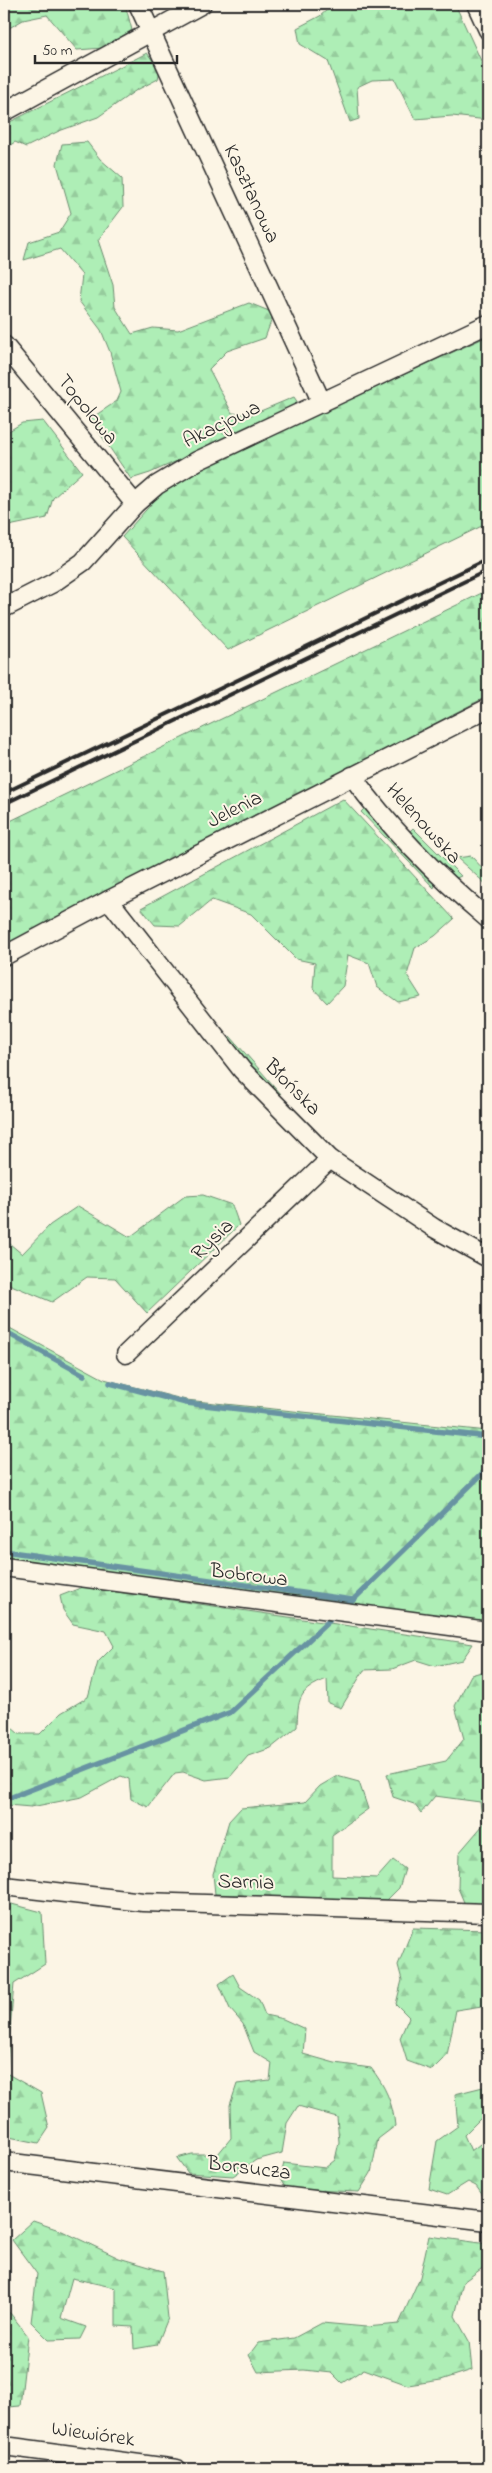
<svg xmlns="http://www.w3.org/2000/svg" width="492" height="2473" font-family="'Indie Flower',sans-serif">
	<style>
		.grass { fill: url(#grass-tufts); stroke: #6c8c70 }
		.forest { fill: url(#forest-firs); stroke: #6c8c70 }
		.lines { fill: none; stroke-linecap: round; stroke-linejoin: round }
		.stream { stroke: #6893a2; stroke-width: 5.5 }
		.minor-casing { stroke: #2b2b2b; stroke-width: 21 }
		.minor { stroke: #fcf5e5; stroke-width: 18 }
		.rail { stroke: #2b2b2b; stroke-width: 4 }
		.labels { text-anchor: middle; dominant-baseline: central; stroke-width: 4; stroke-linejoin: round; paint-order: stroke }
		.street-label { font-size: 21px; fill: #2b2b2b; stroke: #fcf5e5 }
	</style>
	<defs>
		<pattern id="grass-tufts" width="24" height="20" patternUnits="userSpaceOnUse" patternTransform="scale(1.25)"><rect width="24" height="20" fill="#aeeeb6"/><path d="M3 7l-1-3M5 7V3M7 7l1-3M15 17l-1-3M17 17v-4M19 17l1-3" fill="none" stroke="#96cc9d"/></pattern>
		<pattern id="forest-firs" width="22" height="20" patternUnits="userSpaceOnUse" patternTransform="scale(1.25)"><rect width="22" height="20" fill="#aeeeb6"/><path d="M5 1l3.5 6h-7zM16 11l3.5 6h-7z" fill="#96cc9d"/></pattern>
	</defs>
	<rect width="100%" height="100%" fill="#fcf5e5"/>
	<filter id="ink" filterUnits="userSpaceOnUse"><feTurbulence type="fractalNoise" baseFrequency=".02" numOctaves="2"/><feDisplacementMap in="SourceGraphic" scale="10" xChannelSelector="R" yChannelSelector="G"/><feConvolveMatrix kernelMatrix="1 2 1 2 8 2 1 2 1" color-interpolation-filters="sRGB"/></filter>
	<g filter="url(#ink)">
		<g class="grass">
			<polygon points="366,807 436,882 434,888 361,812"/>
			<polygon points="413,828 461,876 454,879 408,833"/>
			<polygon points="230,1036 281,1094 275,1095 229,1042"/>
		</g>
		<g class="forest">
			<polygon points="4,4 125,4 132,30 103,48 77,50 47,15 23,20 4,31"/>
			<polygon points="334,4 455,4 488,76 488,120 452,116 415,119 395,79 372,80 357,87 359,119 350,122 328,61 300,44 297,28 320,16"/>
			<polygon points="147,53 160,70 158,79 135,91 98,117 59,131 26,147 15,142 4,149 4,125"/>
			<polygon points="87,142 100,159 122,178 123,207 98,240 113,285 115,307 132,334 153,328 178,330 249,303 274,313 265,338 227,351 209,369 232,413 251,415 294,397 300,406 150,473 131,479 90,419 117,401 121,392 110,352 101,330 79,301 82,275 60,249 24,260 29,242 59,232 71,213 57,164 62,144"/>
			<polygon points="488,336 488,523 228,650 122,537 161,493 202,467"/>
			<polygon points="43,421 82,472 53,498 47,518 4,527 4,434 22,423"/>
			<polygon points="488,590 488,696 4,946 4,824"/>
			<polygon points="343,799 454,919 435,936 415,948 407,975 421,997 398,1002 377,987 369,963 348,955 343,986 327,1003 313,988 315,963 296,959 251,914 212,900 180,926 155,925 141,908"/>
			<polygon points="471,856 488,874 488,886 457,858"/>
			<polygon points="203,1195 232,1205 239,1225 147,1313 115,1278 87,1277 52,1302 4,1282 4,1239 22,1254 50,1225 78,1206 130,1237 185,1196"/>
			<polygon points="4,1325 104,1379 186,1400 488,1431 488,1625 4,1563"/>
			<path d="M83,1587L473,1644L462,1660L435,1666L416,1660L392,1669L364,1670L341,1708L328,1703L327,1679C298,1690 298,1699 297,1727L271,1748L248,1756L230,1777L206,1780L183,1772L175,1773L148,1807L131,1799L129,1779L121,1776L82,1797L31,1807L7,1805L4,1721L19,1734H40L61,1713L88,1697L98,1662L114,1646L106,1631L73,1624L63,1610L60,1596Z"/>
			<polygon points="488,1670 488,1907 466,1907 458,1888 459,1853 483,1825 480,1802 435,1796 421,1813 414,1804 393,1797 387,1774 446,1761 464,1739 455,1706 471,1675"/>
			<polygon points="337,1776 359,1782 368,1809 332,1835 332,1876 377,1878 393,1860 405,1869 399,1888 385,1902 215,1894 213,1874 229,1821 241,1808 305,1802 320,1786"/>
			<polygon points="4,1902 42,1912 45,1964 14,1984 6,2073 41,2093 49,2128 39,2143 4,2136"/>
			<polygon points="413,1928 488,1930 488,2005 456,2010 447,2055 432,2070 407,2061 400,2038 409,2017 396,2004 402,1980 398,1965"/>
			<path d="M233,1974L240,1987L259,2000L265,2015L283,2019L305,2029L303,2054L335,2063L371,2068C385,2086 393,2103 395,2126L378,2139L371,2173L359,2192L286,2189L280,2179L284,2163L325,2168L335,2160L339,2142L337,2117L298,2106L287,2123L282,2153L256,2160L233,2176L188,2173L177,2158L192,2154H218L231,2138L230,2105L237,2084L270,2080L272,2063L254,2052L243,2024L230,2009L219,1984Z"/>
			<polygon points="483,2087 488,2089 488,2117 481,2118 464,2135 471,2151 488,2138 488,2203 476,2186 468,2182 447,2195 429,2189 437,2141 458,2126 455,2094"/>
			<polygon points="33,2221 62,2231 119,2258 163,2271 168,2318 157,2345 134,2349 133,2327 116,2326 116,2288 72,2278 61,2318 86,2327 80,2339 49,2340 31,2322 37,2274 12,2240"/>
			<polygon points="429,2236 488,2244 488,2264 463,2282 455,2316 469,2341 472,2370 441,2380 408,2385 364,2369 342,2383 332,2373 304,2370 258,2372 249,2355 258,2343 294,2338 322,2323 366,2327 399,2324 420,2277"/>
			<polygon points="4,2312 10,2313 28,2336 20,2406 9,2407 4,2400"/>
		</g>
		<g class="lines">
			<g class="stream">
				<polyline points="4,1331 84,1375"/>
				<polyline points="110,1383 186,1403 488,1437"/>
				<polyline points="4,1551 353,1600 488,1468"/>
				<polyline points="4,1800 231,1712 330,1620"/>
			</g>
			<defs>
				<g id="minor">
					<polyline points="138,4 322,403"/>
					<polyline points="476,4 488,30"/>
					<polyline points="4,112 202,4"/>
					<polyline points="4,345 135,504"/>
					<polyline points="4,608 53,583 83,562 135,504 157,485 197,461 488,324"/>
					<path d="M352,776C391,830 437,876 488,919"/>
					<polyline points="109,900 242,1070 330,1159 434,1228 488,1258"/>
					<polyline points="4,956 109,900 488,708"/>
					<polyline points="126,1354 330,1159"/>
					<polyline points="4,1567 488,1631"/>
					<polyline points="4,1886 143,1902 488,1913"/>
					<polyline points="4,2162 488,2221"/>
					<polyline points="4,2446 177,2469"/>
				</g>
			</defs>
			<use href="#minor" class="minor-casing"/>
			<use href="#minor" class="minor"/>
			<g class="rail">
				<polyline points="4,793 488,559"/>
				<polyline points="4,804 488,570"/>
			</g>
		</g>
	</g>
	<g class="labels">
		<g class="street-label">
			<text transform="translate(251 194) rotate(65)">Kasztanowa</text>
			<text transform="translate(87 410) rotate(51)">Topolowa</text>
			<text transform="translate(222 425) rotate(-26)">Akacjowa</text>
			<text transform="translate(235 810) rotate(-27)">Jelenia</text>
			<text transform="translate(423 824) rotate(48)">Helenowska</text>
			<text transform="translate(292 1088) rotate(45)">Błońska</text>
			<text transform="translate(213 1240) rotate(-44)">Rysia</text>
			<text transform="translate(249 1576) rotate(7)">Bobrowa</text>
			<text transform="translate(246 1883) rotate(2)">Sarnia</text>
			<text transform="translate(249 2169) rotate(7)">Borsucza</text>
			<text transform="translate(93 2435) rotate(8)">Wiewiórek</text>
		</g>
	</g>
	<rect width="492" height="2473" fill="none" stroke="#fcf5e5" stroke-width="20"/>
	<rect x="10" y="10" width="472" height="2453" fill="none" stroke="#2b2b2b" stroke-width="2" filter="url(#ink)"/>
	<path d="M35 55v8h142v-8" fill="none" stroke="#2b2b2b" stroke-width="2.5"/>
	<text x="42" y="55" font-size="15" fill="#2b2b2b" stroke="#fcf5e5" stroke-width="4" paint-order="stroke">50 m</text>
</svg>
